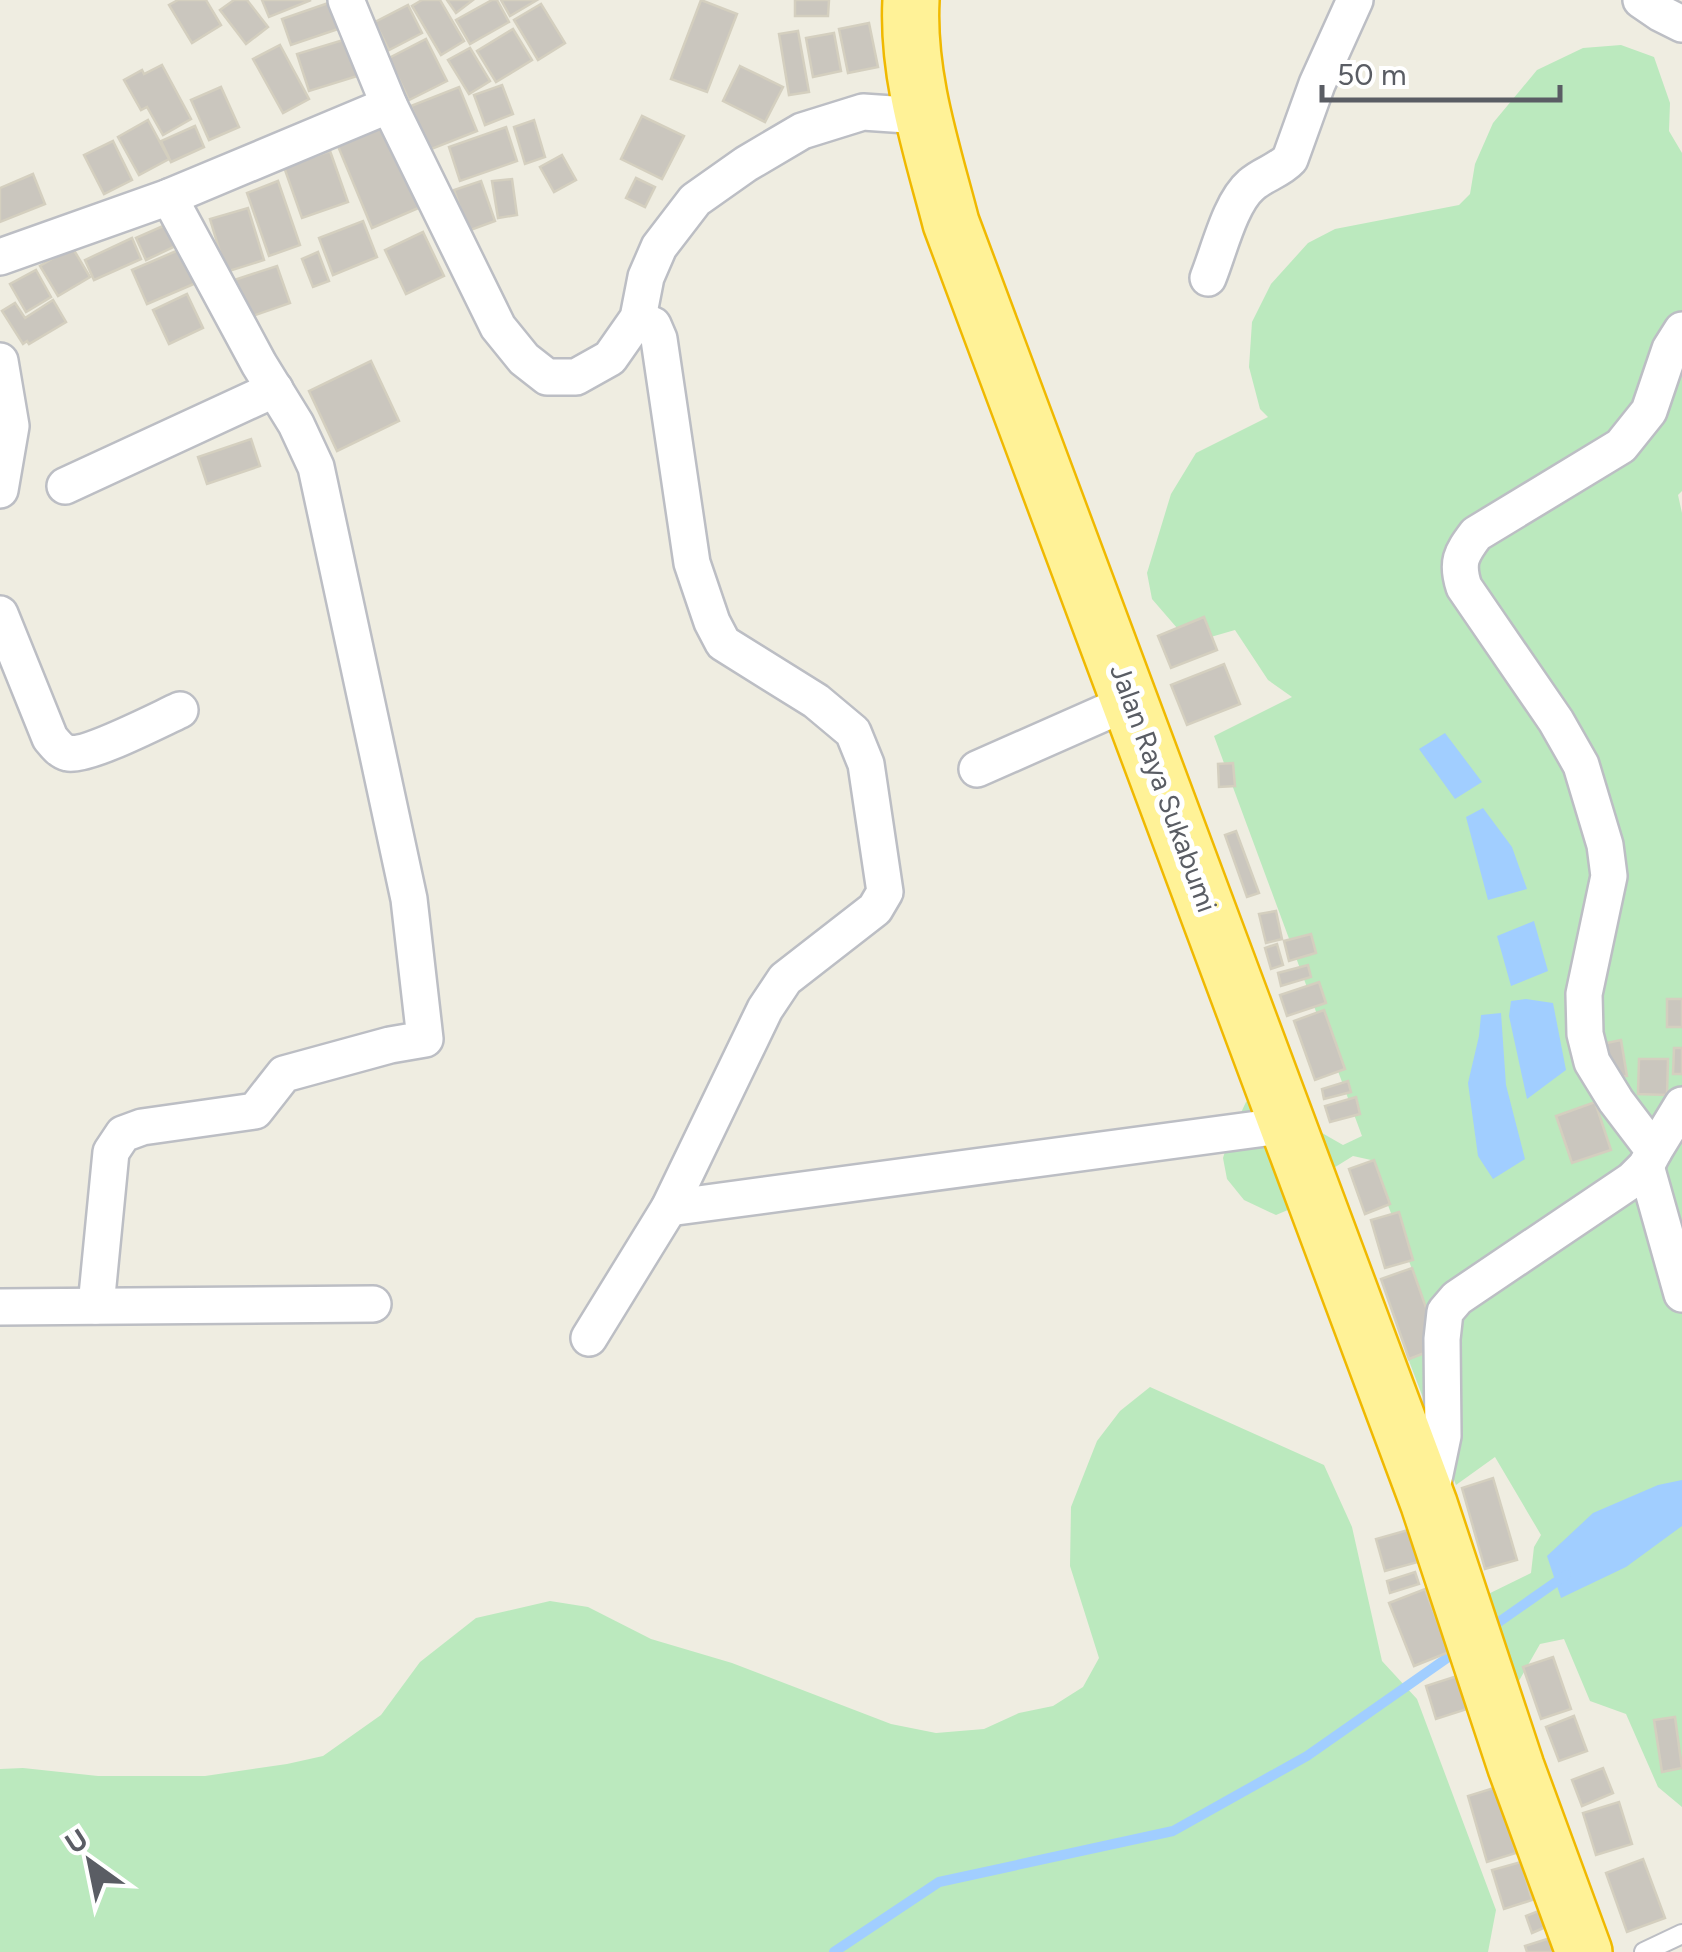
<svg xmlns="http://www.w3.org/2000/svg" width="1682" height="1952" font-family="Figtree,sans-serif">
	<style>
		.green { fill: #bbe9be }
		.water { fill: #a1ceff }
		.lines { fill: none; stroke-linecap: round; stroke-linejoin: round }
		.stream { stroke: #a1ceff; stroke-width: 10 }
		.building { fill: #cac6be; stroke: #d4cfbf; stroke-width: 2.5 }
		.service-casing { stroke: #bcbec4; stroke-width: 22 }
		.minor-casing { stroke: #bcbec4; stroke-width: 40 }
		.trunk-casing { stroke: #f0b900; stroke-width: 60 }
		.service { stroke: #fff; stroke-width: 18 }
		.minor { stroke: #fff; stroke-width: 35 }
		.trunk { stroke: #fff297; stroke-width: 55 }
		.labels { text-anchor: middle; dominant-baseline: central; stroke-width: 10; stroke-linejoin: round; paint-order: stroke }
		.street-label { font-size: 28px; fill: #5a5d64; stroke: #fff }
	</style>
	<rect width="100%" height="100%" fill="#efede1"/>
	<g class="green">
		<polygon points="1621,45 1654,57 1670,103 1669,131 1682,153 1682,491 1678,495 1682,513 1682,1807 1658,1787 1626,1714 1590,1701 1564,1639 1540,1644 1512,1693 1476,1600 1531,1573 1534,1547 1541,1535 1495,1457 1456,1485 1406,1353 1430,1317 1371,1160 1353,1156 1332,1169 1309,1201 1276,1215 1244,1200 1227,1179 1223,1158 1229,1138 1246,1102 1265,1088 1289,1099 1322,1133 1343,1145 1362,1136 1214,736 1292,697 1268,680 1235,630 1190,643 1152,599 1147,573 1171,494 1196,453 1268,417 1260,409 1249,367 1252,322 1271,284 1308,243 1335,229 1459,205 1470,194 1475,164 1493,123 1537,70 1583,48"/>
		<polygon points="1150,1387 1324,1465 1352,1527 1382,1661 1417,1699 1496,1910 1488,1952 0,1952 0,1769 23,1768 98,1776 205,1776 287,1764 323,1756 381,1715 420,1662 476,1618 550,1601 588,1607 651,1639 732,1663 891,1724 936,1733 984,1729 1019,1713 1053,1706 1083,1687 1099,1658 1070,1566 1071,1507 1097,1441 1120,1411"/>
	</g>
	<g class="water">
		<polygon points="1445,733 1482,782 1455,799 1419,749"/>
		<polygon points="1483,808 1512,847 1527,889 1488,900 1466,817"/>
		<polygon points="1534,921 1548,971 1511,986 1497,936"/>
		<polygon points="1526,999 1553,1003 1566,1070 1527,1099 1509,1016 1511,1001"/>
		<polygon points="1501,1013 1506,1085 1525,1159 1493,1179 1478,1156 1468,1083 1479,1036 1481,1015"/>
		<polygon points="1682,1480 1682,1526 1626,1567 1561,1598 1547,1556 1593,1513 1658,1485"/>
	</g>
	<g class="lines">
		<g class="stream">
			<polyline points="1486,1631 1566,1575"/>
			<polyline points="834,1952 939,1882 1173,1831 1307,1756 1460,1649"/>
		</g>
	</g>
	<g class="building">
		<polygon points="178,0 206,0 221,25 192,43 169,5"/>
		<polygon points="234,0 247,0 268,27 246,44 220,10"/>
		<polygon points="262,0 311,0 269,17"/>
		<polygon points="337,0 350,25 291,45 282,19"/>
		<polygon points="422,0 440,0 464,41 441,55 412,6"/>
		<polygon points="447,0 473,0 456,13"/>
		<polygon points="492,0 497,0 509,22 470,44 456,20"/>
		<polygon points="501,0 537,0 510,16"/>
		<polygon points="701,0 737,14 707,92 671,79"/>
		<polygon points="795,0 829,0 828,16 795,16"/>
		<polygon points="541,4 565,43 538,60 514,20"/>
		<polygon points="408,5 422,33 389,50 375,22"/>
		<polygon points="869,23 878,67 848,73 839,29"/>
		<polygon points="513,29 532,60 496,82 477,51"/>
		<polygon points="798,31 809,92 789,95 779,34"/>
		<polygon points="834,33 841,71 813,77 806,38"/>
		<polygon points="353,37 364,74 309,91 297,54"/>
		<polygon points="426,39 447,81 409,100 389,58"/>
		<polygon points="280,45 309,99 283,113 253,59"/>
		<polygon points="470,48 490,81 469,94 448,60"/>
		<polygon points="162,65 191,119 163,135 147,107 141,110 124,80 142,70 144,74"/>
		<polygon points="740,66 783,87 765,122 723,101"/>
		<polygon points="502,85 513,114 485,125 474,95"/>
		<polygon points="221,87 239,127 209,140 191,100"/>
		<polygon points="459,87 477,131 429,150 411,106"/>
		<polygon points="642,116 684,136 662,179 621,159"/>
		<polygon points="386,117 423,206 372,228 335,139"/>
		<polygon points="148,120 169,159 139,175 118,137"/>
		<polygon points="534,120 545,157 525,164 514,127"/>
		<polygon points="195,126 204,147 171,162 161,141"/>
		<polygon points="506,127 517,161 460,181 449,147"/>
		<polygon points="113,141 132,180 104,194 84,155"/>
		<polygon points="330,151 348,202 302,218 284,167"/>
		<polygon points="562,155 576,180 554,192 540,167"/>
		<polygon points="33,174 45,204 0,222 0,188"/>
		<polygon points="636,178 655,187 645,207 626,198"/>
		<polygon points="512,179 517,215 498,218 492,181"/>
		<polygon points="278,181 300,245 269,256 247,193"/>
		<polygon points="481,181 495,221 468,231 454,190"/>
		<polygon points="248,208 264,260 226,272 210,219"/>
		<polygon points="363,221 377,257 333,275 319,238"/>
		<polygon points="170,223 180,244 146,260 136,238"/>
		<polygon points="423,232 444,276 406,294 385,250"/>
		<polygon points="132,238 141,259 94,280 85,260"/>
		<polygon points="72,247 90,277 58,296 40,266"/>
		<polygon points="181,249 196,283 147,304 132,270"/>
		<polygon points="318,252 329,281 313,287 302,259"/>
		<polygon points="277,266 290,303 241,320 228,282"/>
		<polygon points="36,270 51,297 26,312 10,284"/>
		<polygon points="187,294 203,328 169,344 153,310"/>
		<polygon points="53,300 66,322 29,344 27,341 23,344 2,311 15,303 25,318"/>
		<polygon points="371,361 399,421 337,451 309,391"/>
		<polygon points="251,439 260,466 207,484 198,457"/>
		<polygon points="1204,617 1217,650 1171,668 1158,636"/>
		<polygon points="1224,664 1240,704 1187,725 1171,685"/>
		<polygon points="1233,763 1235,786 1219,787 1218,764"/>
		<polygon points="1236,831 1259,893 1247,897 1225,835"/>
		<polygon points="1276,911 1282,939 1266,943 1259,914"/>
		<polygon points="1311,934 1316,953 1289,961 1284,941"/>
		<polygon points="1277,944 1283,965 1271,969 1265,948"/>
		<polygon points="1308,965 1311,977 1281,986 1278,973"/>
		<polygon points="1319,982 1326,1003 1287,1016 1280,995"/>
		<rect x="1667" y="999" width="15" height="28"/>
		<polygon points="1324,1010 1345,1069 1315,1080 1294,1021"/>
		<polygon points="1621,1040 1627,1076 1608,1079 1602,1044"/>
		<polygon points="1674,1048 1682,1048 1682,1074 1673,1074"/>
		<polygon points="1639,1059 1668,1059 1667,1095 1638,1094"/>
		<polygon points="1348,1081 1351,1092 1324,1099 1322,1089"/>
		<polygon points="1356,1097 1360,1114 1330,1122 1325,1106"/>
		<polygon points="1595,1102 1611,1150 1572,1163 1556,1116"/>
		<polygon points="1374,1160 1390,1204 1365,1214 1349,1169"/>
		<polygon points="1399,1212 1413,1260 1385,1268 1371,1220"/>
		<polygon points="1412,1268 1440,1347 1409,1359 1381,1279"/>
		<polygon points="1493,1478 1517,1560 1485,1569 1462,1488"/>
		<polygon points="1408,1530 1418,1562 1385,1571 1376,1539"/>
		<polygon points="1415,1572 1419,1584 1390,1593 1387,1581"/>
		<polygon points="1425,1589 1449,1652 1414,1666 1389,1603"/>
		<polygon points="1553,1657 1571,1709 1541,1719 1523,1667"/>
		<polygon points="1457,1676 1467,1709 1436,1719 1426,1686"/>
		<polygon points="1574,1716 1587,1751 1559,1761 1546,1727"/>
		<polygon points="1675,1717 1682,1768 1662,1772 1654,1720"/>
		<polygon points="1603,1768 1613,1793 1582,1806 1572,1780"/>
		<polygon points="1497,1787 1516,1853 1487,1862 1468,1796"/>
		<polygon points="1619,1802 1632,1844 1596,1855 1583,1813"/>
		<polygon points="1643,1859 1665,1918 1627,1932 1606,1873"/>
		<polygon points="1521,1862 1532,1900 1504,1909 1492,1870"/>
		<polygon points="1541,1910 1548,1926 1532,1933 1526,1916"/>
		<polygon points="1550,1938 1554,1952 1527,1952 1525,1946"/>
	</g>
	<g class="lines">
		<defs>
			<polyline id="service" points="1644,1952 1682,1934"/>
			<g id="minor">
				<polyline points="346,0 389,105 498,327 524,359 547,377 576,377 610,358 638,318 646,277 659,247 695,200 746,164 802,131 863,112 922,116"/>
				<polyline points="1641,0 1660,13 1682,24"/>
				<polyline points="0,257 169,197 389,105"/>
				<path d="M1208,278C1219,251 1230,203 1251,185C1263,174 1279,171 1290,159L1317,84L1355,0"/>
				<polyline points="0,361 11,426 0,490"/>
				<polyline points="65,486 275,389"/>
				<path d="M0,614L50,738C55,744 60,751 68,753C87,757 158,720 180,710"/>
				<polyline points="977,769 1131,701"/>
				<polyline points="1654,1151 1682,1105"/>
				<polyline points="1646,1166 1682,1294"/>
				<polyline points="669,1208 1288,1125"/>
				<polyline points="96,1306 111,1152 123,1134 142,1127 255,1111 284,1074 390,1045 425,1039 409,899 316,467 296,424 259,364 169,197"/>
				<polyline points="0,1307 373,1304"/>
				<polyline points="589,1338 669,1208 765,1009 785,979 875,909 885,892 866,764 853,732 816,701 723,643 712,622 692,563 659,339 653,325 638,318"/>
				<path d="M1430,1498L1443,1436L1442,1339L1445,1312L1457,1298L1632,1180L1646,1166L1654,1151L1616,1101L1592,1062L1585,1034L1584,994L1609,876L1605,845L1581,765L1556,721L1464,587C1456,562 1461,554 1476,534L1621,446L1649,411L1670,349L1682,330"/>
			</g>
			<path id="trunk" d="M911,0C907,76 932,150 951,223L1429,1504L1516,1767L1584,1952"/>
		</defs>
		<use href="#service" class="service-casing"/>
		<use href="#minor" class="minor-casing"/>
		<use href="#trunk" class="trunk-casing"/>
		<use href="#service" class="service"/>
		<use href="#minor" class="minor"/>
		<use href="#trunk" class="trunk"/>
	</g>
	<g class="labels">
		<g class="street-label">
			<text transform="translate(1164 788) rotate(70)">Jalan Raya Sukabumi</text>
		</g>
	</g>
	<g transform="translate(90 1862) rotate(327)" stroke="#ffffff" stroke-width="8" paint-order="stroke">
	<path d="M0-8L18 38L0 25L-18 38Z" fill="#5a5d64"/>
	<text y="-15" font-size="28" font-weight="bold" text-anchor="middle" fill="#5a5d64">U</text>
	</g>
	<path d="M1322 85v15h238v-15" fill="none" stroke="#5a5d64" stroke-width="5"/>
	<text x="1337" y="85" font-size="30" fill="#5a5d64" stroke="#ffffff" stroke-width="8" paint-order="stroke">50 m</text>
</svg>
